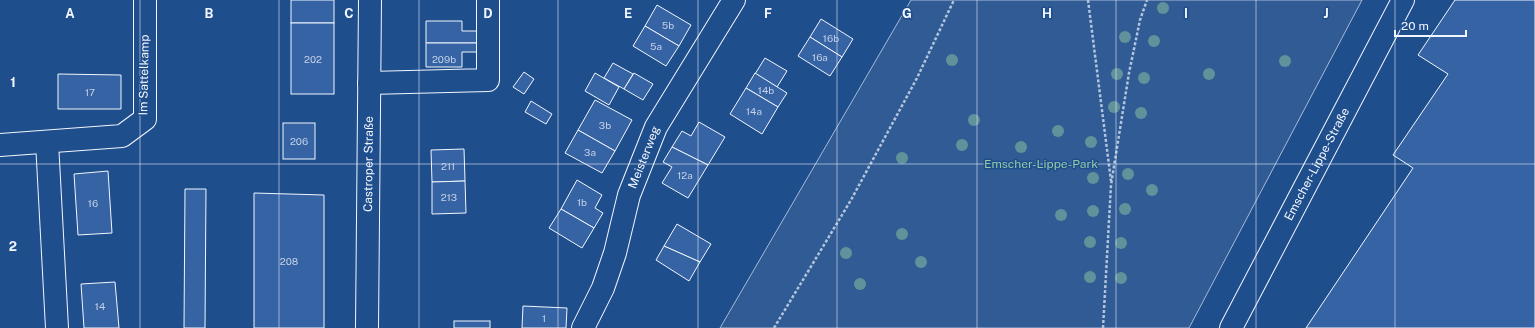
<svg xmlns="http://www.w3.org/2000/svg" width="1535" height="328" font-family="'Public Sans',sans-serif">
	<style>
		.built { fill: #305b95; stroke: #a8bbd7 }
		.building { fill: #3563a3; stroke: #f2f6ff }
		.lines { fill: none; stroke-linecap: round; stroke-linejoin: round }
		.minor-casing { stroke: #f2f6ff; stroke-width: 24 }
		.major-casing { stroke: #f2f6ff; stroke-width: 24 }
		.path { stroke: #b3c4dc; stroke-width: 2.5; stroke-dasharray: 3 2; stroke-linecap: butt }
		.minor { stroke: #1f4e8c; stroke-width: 22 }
		.major { stroke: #1f4e8c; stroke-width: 22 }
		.tree { fill: #61919a }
		.grid { fill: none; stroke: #f2f6ff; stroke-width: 1; stroke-opacity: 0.55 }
		.labels { text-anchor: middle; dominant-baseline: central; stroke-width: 3; stroke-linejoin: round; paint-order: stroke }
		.number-label { font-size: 10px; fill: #c3d1e8 }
		.street-label { font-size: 12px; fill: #f2f6ff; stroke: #1f4e8c }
		.park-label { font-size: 12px; fill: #97c8a6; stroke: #1f4e8c }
		.grid-label { font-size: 13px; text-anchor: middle; font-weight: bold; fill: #f2f6ff; stroke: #1f4e8c; stroke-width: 3; stroke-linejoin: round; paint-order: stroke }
	</style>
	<rect width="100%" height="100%" fill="#1f4e8c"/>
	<polygon class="built" points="911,0 1362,0 1189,328 720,328"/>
	<g class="building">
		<rect x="291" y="0" width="43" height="23"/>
		<polygon points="1455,0 1535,0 1535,328 1306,328 1413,168 1393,155 1448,74 1418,55"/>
		<polygon points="657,5 691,25 679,46 645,26"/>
		<polygon points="821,19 853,39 842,57 810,37"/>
		<polygon points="426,21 462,21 462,31 479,31 479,43 426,43"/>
		<rect x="291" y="23" width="43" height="71"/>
		<polygon points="645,26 679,46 666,66 633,46"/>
		<polygon points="810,37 842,57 830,76 798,56"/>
		<polygon points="426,43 479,43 479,52 462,52 462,67 426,67"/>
		<polygon points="765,58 787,71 777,87 755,74"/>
		<polygon points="613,63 633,74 624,89 604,78"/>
		<polygon points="524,72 534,79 524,94 513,87"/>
		<polygon points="595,73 619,87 609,105 585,91"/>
		<polygon points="634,73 653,84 643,100 624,89"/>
		<polygon points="755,73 787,93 778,107 746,88"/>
		<polygon points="58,74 121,75 121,109 58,109"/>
		<polygon points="746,88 778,107 762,134 730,114"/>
		<polygon points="595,100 632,120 615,151 578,130"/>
		<polygon points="531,101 552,114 546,124 525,112"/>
		<polygon points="699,122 725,137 708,165 672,147 682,131 691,136"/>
		<rect x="283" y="123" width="32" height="36"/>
		<polygon points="578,130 615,151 602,173 565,153"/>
		<polygon points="672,147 708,165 688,198 662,183 672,167 663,162"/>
		<polygon points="464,149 465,181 432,182 431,150"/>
		<polygon points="108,171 112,233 78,235 74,174"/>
		<polygon points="577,180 602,195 595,208 603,213 594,228 561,209"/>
		<polygon points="465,181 466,213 432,214 432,182"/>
		<polygon points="185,189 206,189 205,328 184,328"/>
		<polygon points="254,193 324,195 324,328 254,328"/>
		<polygon points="561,209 594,228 582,248 549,228"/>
		<polygon points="677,224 711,244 700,262 664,246"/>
		<polygon points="664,246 700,262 689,281 656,260"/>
		<polygon points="115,282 119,328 84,328 81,284"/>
		<polygon points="523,306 567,308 566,328 522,328"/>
		<rect x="454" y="321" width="36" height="7"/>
	</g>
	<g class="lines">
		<defs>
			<g id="minor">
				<polyline points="369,83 488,80 488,0"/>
				<polyline points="47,142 57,328"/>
				<polyline points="0,145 122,136 145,119 145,0"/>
				<path id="s1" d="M583,328L603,288L615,253L629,195L656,127L734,0"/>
				<path id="s2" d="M1231,328L1403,0"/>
			</g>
			<g id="major">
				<path id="s3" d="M367,328L370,0"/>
			</g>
		</defs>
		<use href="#minor" class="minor-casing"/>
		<use href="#major" class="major-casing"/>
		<g class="path">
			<polyline points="1088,0 1111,181"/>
			<polyline points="774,328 851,200 917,78 954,0"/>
			<polyline points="1103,328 1111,185 1129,73 1140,20 1147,0"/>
		</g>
		<use href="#minor" class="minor"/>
		<use href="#major" class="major"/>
	</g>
	<g class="tree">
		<circle cx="1163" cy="8" r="6"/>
		<circle cx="1125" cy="37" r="6"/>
		<circle cx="1154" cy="41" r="6"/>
		<circle cx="952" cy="60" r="6"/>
		<circle cx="1285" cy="61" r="6"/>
		<circle cx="1117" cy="74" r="6"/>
		<circle cx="1209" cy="74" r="6"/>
		<circle cx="1144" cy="78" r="6"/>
		<circle cx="1114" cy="107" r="6"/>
		<circle cx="1141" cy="113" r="6"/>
		<circle cx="974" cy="120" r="6"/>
		<circle cx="1058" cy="131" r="6"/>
		<circle cx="1091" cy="142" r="6"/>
		<circle cx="962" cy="145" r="6"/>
		<circle cx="1021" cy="147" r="6"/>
		<circle cx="902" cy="158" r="6"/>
		<circle cx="1128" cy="174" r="6"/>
		<circle cx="1093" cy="178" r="6"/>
		<circle cx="1152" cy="190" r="6"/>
		<circle cx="1125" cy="209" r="6"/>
		<circle cx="1093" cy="211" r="6"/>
		<circle cx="1061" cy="215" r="6"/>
		<circle cx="902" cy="234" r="6"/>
		<circle cx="1090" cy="242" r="6"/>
		<circle cx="1121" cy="243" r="6"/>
		<circle cx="846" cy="253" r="6"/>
		<circle cx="921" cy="262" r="6"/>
		<circle cx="1090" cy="277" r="6"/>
		<circle cx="1121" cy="278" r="6"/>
		<circle cx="860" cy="284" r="6"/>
	</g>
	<path class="grid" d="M140,0V328M279,0V328M419,0V328M558,0V328M698,0V328M837,0V328M977,0V328M1116,0V328M1256,0V328M1395,0V328M0,164H1535"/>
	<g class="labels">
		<g class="number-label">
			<text x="668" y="25">5b</text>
			<text x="831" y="38">16b</text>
			<text x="656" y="46">5a</text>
			<text x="820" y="57">16a</text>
			<text x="313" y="59">202</text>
			<text x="444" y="59">209b</text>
			<text x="766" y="90">14b</text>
			<text x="90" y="92">17</text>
			<text x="754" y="111">14a</text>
			<text x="605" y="125">3b</text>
			<text x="299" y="141">206</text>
			<text x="590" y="152">3a</text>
			<text x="448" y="166">211</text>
			<text x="685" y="175">12a</text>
			<text x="449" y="197">213</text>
			<text x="582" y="202">1b</text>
			<text x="93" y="203">16</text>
			<text x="289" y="261">208</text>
			<text x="100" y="306">14</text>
			<text x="544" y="318">1</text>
		</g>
		<g class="street-label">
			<text transform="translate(144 75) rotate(-89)">Im Sattelkamp</text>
			<text stroke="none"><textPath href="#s1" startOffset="182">Meisterweg</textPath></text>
			<text stroke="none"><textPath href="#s3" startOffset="164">Castroper Straße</textPath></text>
			<text stroke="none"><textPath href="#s2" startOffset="185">Emscher-Lippe-Straße</textPath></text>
		</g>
		<g class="park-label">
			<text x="1041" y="164">Emscher-Lippe-Park</text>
		</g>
	</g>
	<g class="grid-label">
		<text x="70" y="18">A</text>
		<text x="209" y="18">B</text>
		<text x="349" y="18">C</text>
		<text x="488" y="18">D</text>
		<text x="628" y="18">E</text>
		<text x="768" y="18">F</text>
		<text x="907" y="18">G</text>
		<text x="1047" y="18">H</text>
		<text x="1186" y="18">I</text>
		<text x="1326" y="18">J</text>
		<text x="13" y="87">1</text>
		<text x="13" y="251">2</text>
	</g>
	<path d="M1395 30v6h71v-6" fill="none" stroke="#f2f6ff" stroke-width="2"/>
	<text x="1401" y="30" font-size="12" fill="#f2f6ff" stroke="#1f4e8c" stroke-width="3" paint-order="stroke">20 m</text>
</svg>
